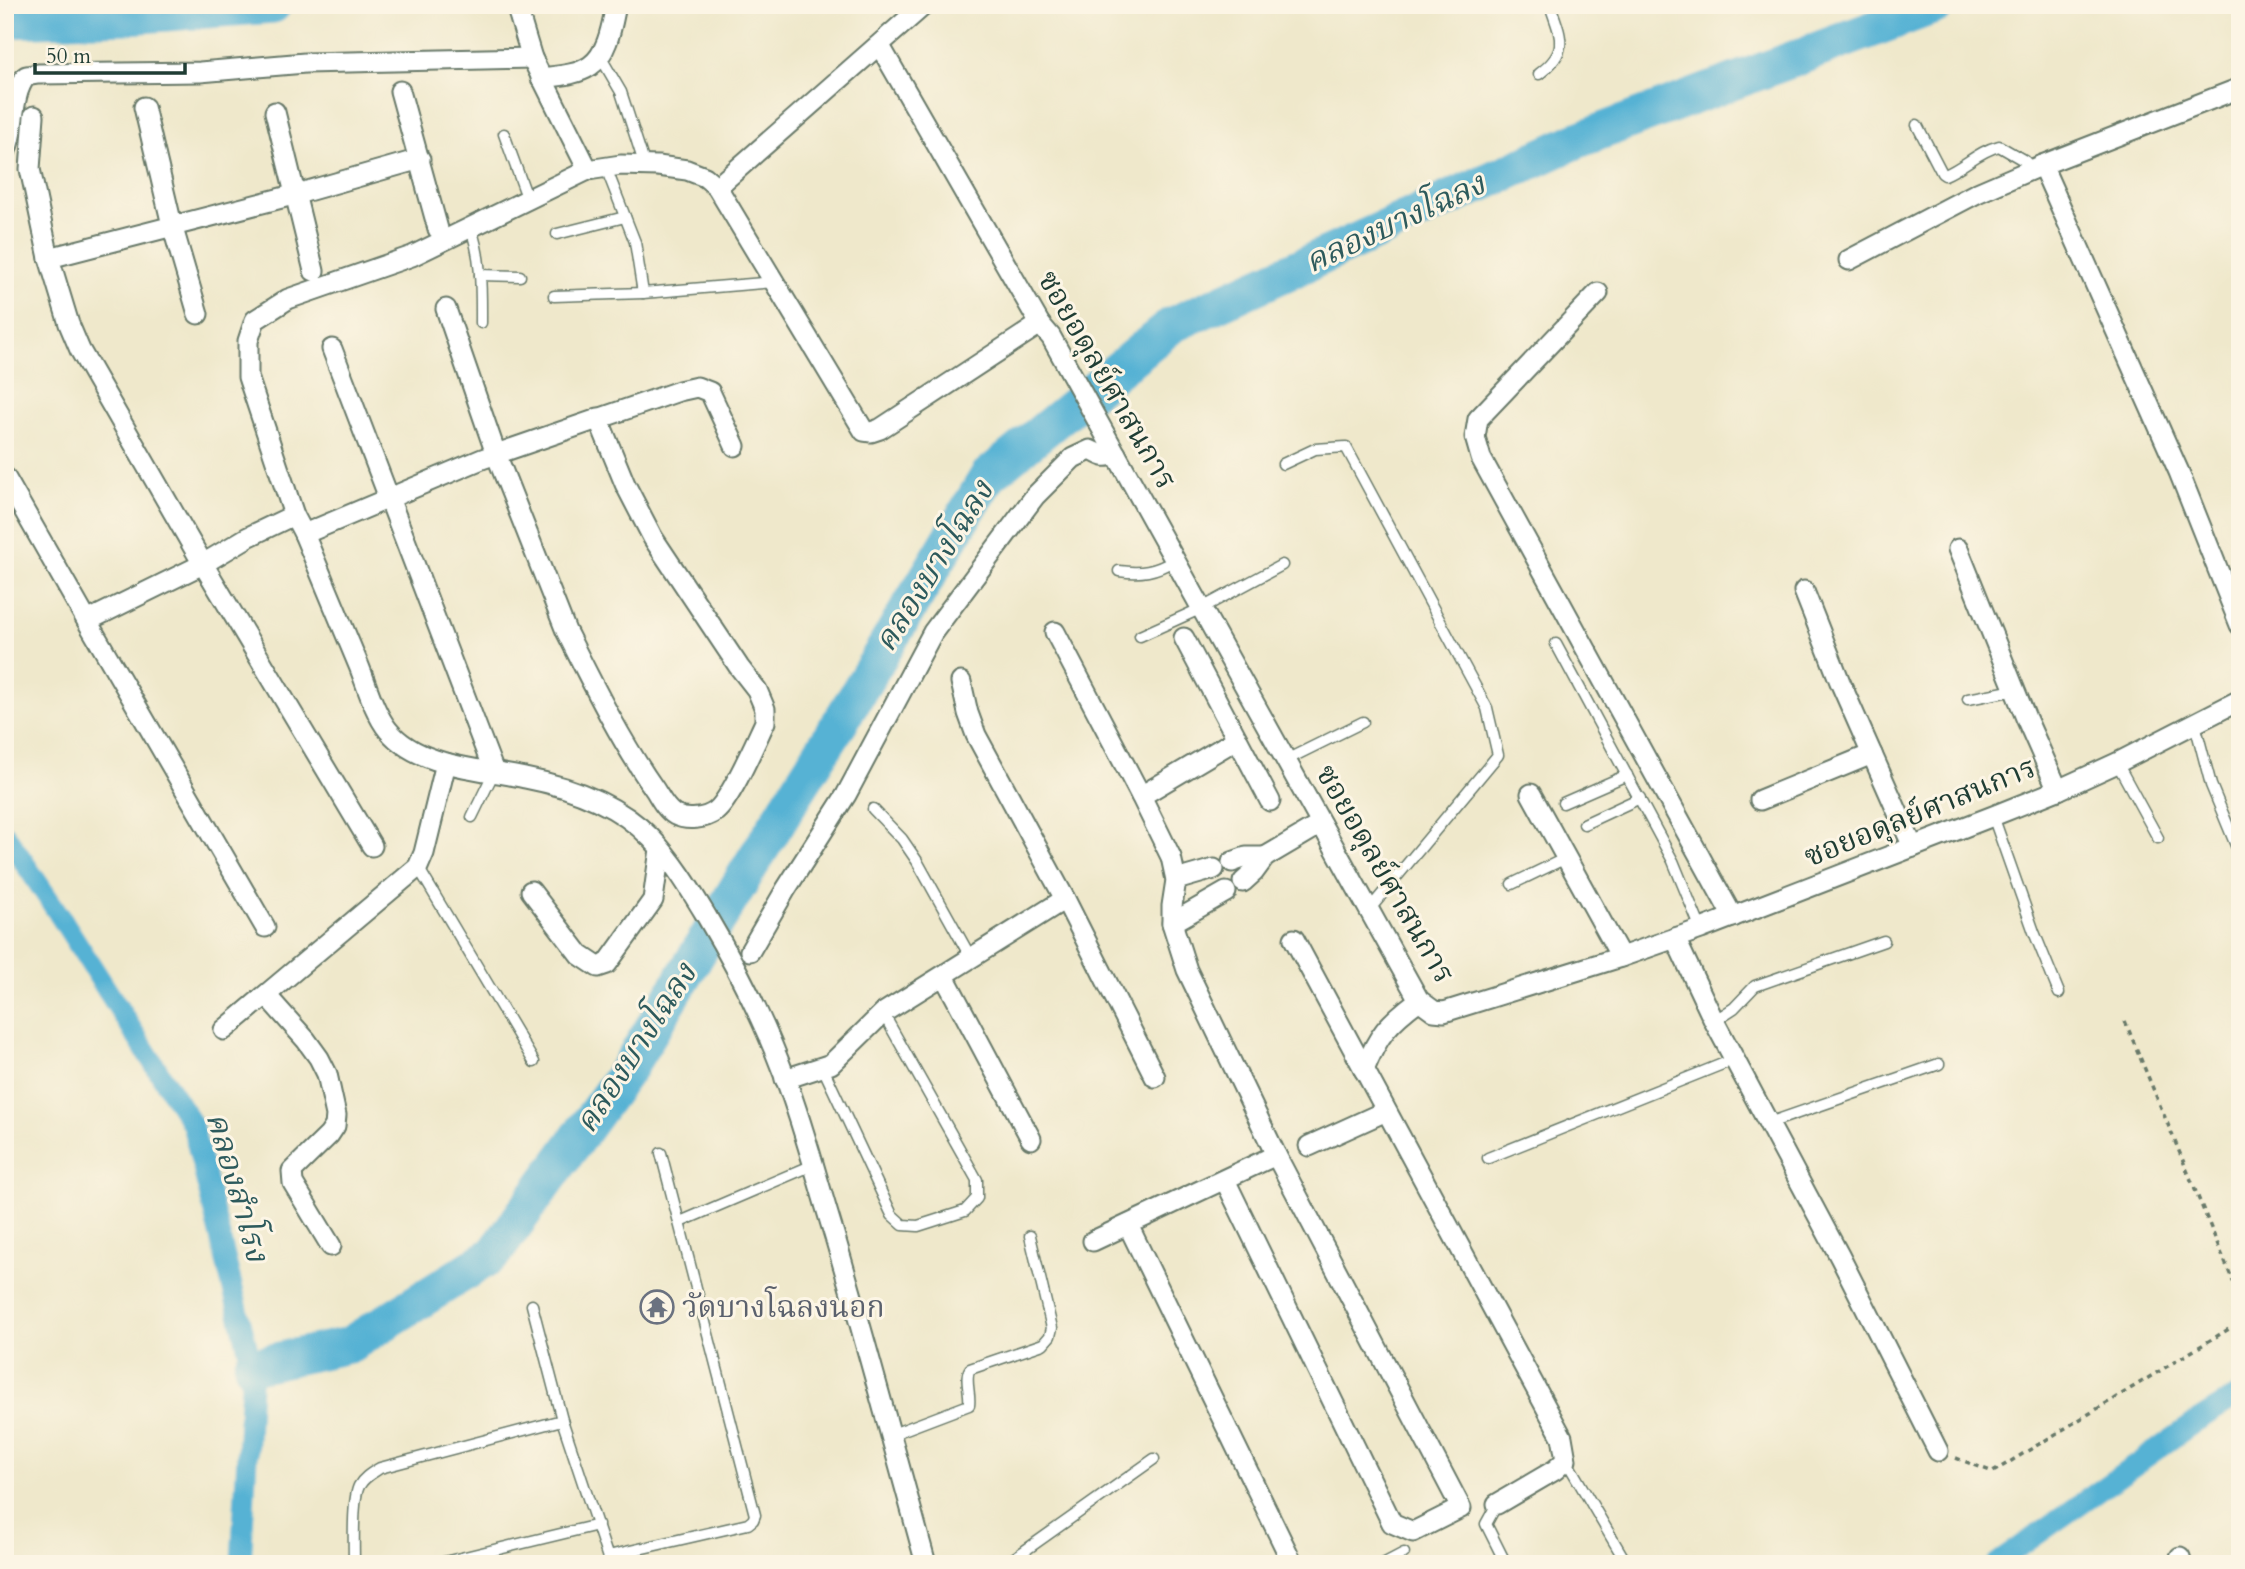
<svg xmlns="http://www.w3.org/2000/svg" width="2245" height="1569" font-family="Cardo,'Noto Serif Thai',serif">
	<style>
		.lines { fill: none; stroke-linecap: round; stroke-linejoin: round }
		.canal { stroke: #56b2d4; stroke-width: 21 }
		.river { stroke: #56b2d4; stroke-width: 37 }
		.service-casing { stroke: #687969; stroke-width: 13 }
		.minor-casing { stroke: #687969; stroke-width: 23 }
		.path { stroke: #687969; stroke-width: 3.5; stroke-dasharray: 5 5; stroke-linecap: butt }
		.service { stroke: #fff; stroke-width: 10 }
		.minor { stroke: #fff; stroke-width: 19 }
		.labels { text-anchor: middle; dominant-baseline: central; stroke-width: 6; stroke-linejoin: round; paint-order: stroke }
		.street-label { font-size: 30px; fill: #1f3d34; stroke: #fcf5e5 }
		.worship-label { font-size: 30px; fill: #5b616d; stroke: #fcf5e5; text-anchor: start }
		.water-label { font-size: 32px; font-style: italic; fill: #2d5a5c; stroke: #fcf5e5 }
	</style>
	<rect width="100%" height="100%" fill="#fcf5e5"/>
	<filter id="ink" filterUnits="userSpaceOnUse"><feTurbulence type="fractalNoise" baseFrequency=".0143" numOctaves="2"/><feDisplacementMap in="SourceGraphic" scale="14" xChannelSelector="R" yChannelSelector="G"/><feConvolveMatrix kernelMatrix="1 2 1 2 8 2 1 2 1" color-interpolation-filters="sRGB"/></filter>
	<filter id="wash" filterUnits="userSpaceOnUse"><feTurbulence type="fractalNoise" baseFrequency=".00686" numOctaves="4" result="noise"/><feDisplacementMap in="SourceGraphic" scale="28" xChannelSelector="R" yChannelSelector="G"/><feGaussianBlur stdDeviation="1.57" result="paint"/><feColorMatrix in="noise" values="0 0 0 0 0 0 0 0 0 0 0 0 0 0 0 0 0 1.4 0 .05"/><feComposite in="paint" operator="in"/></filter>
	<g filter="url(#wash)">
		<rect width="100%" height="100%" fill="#efe8cb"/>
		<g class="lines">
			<g class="canal">
				<polyline points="5,834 58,913 192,1124 252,1366 241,1564"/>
				<polyline points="1996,1564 2197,1421 2240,1394"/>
			</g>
			<g class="river">
				<polyline points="5,20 126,16 273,5"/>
				<polyline points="252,1366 349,1345 494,1254 629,1067 751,865 842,719 988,476 1172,325 1578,140 1937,5"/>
			</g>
		</g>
	</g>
	<g filter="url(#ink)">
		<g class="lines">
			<defs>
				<g id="service">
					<polyline points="600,56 621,92 645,166"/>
					<path d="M1539,74C1570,51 1561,37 1550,5"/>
					<path d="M1917,125L1942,173L1945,175C1964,167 1979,151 1999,146L2025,161L2032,169"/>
					<polyline points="504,134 528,200"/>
					<polyline points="606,168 635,242 643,293"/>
					<path d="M471,229C482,259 481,292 481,323"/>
					<polyline points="557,234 625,217"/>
					<polyline points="480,275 520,276"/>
					<polyline points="554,296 643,293 774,282"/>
					<polyline points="1283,464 1315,449 1346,447 1487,708 1498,755 1369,910"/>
					<path d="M1119,571C1141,574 1155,572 1175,560"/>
					<polyline points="1140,636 1202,608 1282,565"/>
					<polyline points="1556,644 1673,861 1701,929"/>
					<polyline points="1968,699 2015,690"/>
					<polyline points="2195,724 2211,785 2240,855"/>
					<polyline points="1286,760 1363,722"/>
					<polyline points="2117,763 2158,838"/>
					<polyline points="1563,803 1627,775"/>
					<polyline points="873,809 902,839 917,861 971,958"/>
					<polyline points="1993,816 2034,932 2059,993"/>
					<polyline points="472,817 494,772"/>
					<polyline points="1584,824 1640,798"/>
					<polyline points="418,867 534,1062"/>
					<polyline points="1512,884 1566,858"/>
					<polyline points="1714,1021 1734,1008 1755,986 1884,941"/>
					<polyline points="823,1068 892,1215 903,1225 918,1226 965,1211 977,1198 977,1180 883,1013"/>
					<polyline points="1769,1123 1939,1064"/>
					<polyline points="1488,1158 1735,1059"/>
					<polyline points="680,1222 813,1165"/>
					<polyline points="532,1305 562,1420 610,1564"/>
					<path d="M890,1435L969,1405C971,1394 964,1378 970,1369L1043,1344L1050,1336L1052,1328L1030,1236"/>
					<polyline points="1566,1460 1627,1564"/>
					<polyline points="1497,1504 1486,1524 1506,1564"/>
					<polyline points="608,1556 748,1524 753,1520 755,1515 661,1153"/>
					<path d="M354,1564C354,1547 352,1500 359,1486C364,1477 372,1473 380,1468L562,1420"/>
					<polyline points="436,1564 598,1525"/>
					<polyline points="1006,1564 1154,1459"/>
					<polyline points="1383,1564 1404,1553"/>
				</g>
				<g id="minor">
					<polyline points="516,5 532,58 588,170"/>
					<polyline points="880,46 1040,324 1051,337 1419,1000 1434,1011 1444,1012 1621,957 1701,929 1993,816 2058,790 2117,763 2240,700"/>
					<path d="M541,78C557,76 577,75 590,66C608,54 612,24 616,5"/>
					<polyline points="400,91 438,229"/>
					<polyline points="144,107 172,225 198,314"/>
					<polyline points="275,112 314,271"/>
					<polyline points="34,116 30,169 49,258"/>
					<path d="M5,153C16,129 10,97 26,76L38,74L200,72L305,63L532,58"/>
					<polyline points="2042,165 2179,472 2240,625"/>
					<polyline points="717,187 924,5"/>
					<polyline points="1849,260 1977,193 2042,165 2240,88"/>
					<polyline points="1598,293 1478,419 1475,437 1481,458 1733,917"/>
					<path d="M446,309L496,454L566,631C593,685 620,740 655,790C660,798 666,810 675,815C687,821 705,819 716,811C731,799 755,743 765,722V709L757,690L739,667L653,538L625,484L598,418"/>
					<polyline points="332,349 494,772"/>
					<polyline points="5,477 87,621 203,564 248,537 294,515"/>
					<polyline points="304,534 482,459 679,391 697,387 710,392 735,446"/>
					<polyline points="1958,549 2026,718 2058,790"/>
					<polyline points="1804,591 1840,682 1913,847"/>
					<polyline points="87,621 265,927"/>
					<polyline points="1055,632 1141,796 1171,857 1176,880 1172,906 1172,923 1187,970 1276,1155 1461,1508 1413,1532 1392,1523 1225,1180"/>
					<polyline points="1184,638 1270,801"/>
					<polyline points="961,682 968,713 976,735 1065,899 1155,1077"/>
					<polyline points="1531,794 1621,957"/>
					<polyline points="1141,796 1237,739"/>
					<polyline points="1760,800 1872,754"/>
					<polyline points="372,846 203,564 80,350 69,324 49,258 297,194 420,159"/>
					<polyline points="1265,857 1321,824"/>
					<polyline points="1232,862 1246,857 1265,857 1254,872 1243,882"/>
					<polyline points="1176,880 1214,869"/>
					<polyline points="531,891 580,955 598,967 607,964 653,900 660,849"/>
					<polyline points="1172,923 1226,892"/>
					<polyline points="1675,938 1714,1021 1840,1257 1938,1451"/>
					<polyline points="1294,939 1562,1437 1566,1460 1555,1470 1497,1504"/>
					<path d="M750,951L786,889L846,795L933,632L1035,496L1073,458L1090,450C1103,455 1101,459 1116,454"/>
					<polyline points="944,976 1031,1139"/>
					<polyline points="266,995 306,1040 319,1058 327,1074 336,1115 335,1126 329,1135 292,1171 293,1183 331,1246"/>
					<polyline points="224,1030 418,867 424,853 446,763"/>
					<path d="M1364,1070C1378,1035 1388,1023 1419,1000"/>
					<polyline points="785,1079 831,1064 883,1013 1065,899"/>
					<polyline points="1309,1146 1386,1111"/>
					<polyline points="1128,1225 1293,1564"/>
					<polyline points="1093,1241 1276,1155"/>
					<polyline points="2180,1557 2182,1564"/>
					<path d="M926,1564C896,1454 866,1343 834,1234C818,1183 805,1130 786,1080C765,1023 738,969 707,917C690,889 674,862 651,838C618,804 572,787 525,778C481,768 419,768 388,730C374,712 367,686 359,666C341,622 322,578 304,534L294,515L248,377V341L255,320L288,299L412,256L588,170L621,165L658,166L687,170L705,177L717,187L864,431L871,432L880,429L1040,324"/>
				</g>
			</defs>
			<use href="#service" class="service-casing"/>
			<use href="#minor" class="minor-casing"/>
			<g class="path">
				<polyline points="2125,1021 2240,1298"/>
				<polyline points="1956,1458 1993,1472 2237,1324 2240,1315"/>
			</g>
			<use href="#service" class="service"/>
			<use href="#minor" class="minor"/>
		</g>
	</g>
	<defs>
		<symbol id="temple-ring" viewBox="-11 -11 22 22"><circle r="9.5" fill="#fcf5e5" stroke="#6b7280" stroke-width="1.5"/><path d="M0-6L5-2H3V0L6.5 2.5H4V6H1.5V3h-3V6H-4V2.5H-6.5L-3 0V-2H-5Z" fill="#6b7280"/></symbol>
	</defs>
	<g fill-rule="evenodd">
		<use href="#temple-ring" x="638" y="1288" width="38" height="38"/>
	</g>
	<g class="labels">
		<g class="street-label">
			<text transform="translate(1107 380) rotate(60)">ซอยอดุลย์ศาสนการ</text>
			<text transform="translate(1920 812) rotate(-22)">ซอยอดุลย์ศาสนการ</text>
			<text transform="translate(1385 874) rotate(60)">ซอยอดุลย์ศาสนการ</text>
		</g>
		<g class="worship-label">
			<text x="682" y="1307">วัดบางโฉลงนอก</text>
		</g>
		<g class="water-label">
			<text transform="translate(1395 223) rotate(-25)">คลองบางโฉลง</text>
			<text transform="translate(934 566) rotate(-58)">คลองบางโฉลง</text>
			<text transform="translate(636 1048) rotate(-57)">คลองบางโฉลง</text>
			<text transform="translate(237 1187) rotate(74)">คลองสำโรง</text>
		</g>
	</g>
	<rect width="2245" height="1569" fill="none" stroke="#fcf5e5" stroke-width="28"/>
	<path d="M35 63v10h150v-10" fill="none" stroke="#1f3d34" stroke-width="3.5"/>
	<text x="46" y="63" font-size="21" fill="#1f3d34" stroke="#fcf5e5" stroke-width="5" paint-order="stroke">50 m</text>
</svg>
